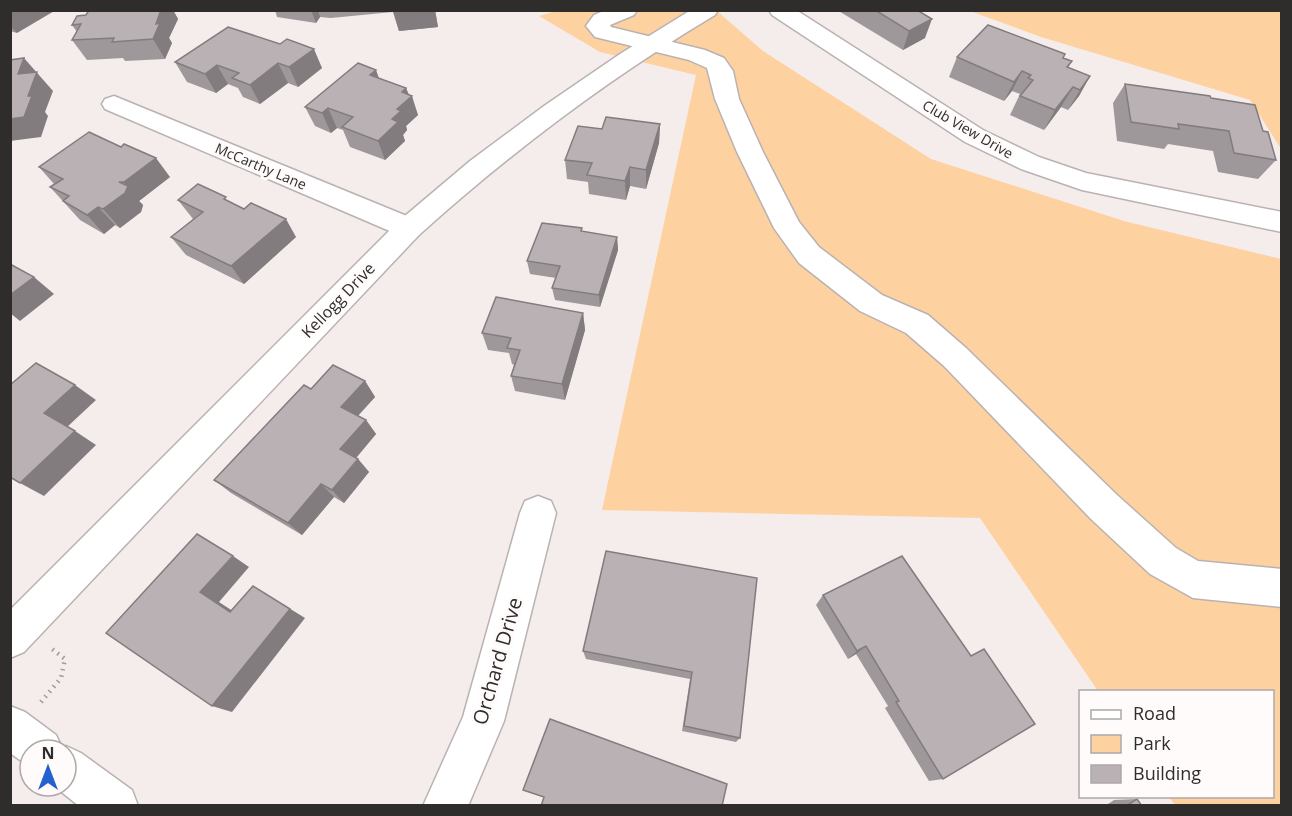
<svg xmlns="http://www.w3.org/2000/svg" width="1292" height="816" font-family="'Open Sans',sans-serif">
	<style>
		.green { fill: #fed1a0 }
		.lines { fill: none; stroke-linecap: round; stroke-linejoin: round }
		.minor-casing { stroke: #bab2b1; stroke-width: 3 }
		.major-casing { stroke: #bab2b1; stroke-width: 3 }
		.path { stroke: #a19b9b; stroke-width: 4.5; stroke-dasharray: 1.5 5; stroke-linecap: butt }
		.minor { fill: #fff; fill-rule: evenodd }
		.major { fill: #fff; fill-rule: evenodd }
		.wall { fill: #9f989b }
		.shaded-wall { fill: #827c7e }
		.building { fill: #b9b1b4; stroke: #827c7e; stroke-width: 1.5 }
		.labels { text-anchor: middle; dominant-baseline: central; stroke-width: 6; stroke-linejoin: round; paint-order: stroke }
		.far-street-label { font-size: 14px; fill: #2f2c2c; stroke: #fffbfb }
		.street-label { font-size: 16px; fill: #2f2c2c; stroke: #fffbfb }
		.near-street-label { font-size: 20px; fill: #2f2c2c; stroke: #fffbfb }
	</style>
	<rect width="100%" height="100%" fill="#f5edec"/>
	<g class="green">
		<polygon points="559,10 717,11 763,51 931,159 1124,221 1281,259 1281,805 1175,805 1169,797 1272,796 1272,692 1098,691 980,518 602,510 696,75 600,52 539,16"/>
		<polygon points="970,11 1281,11 1281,149 1250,100 1041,37"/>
	</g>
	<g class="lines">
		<defs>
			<g id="minor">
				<polygon points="606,10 637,10 634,15 610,25 611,27 705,50 724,58 733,71 739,99 763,152 799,222 819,247 882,295 928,315 966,348 1117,495 1176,548 1198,561 1282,569 1282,607 1193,598 1150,574 1091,519 944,366 906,333 860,311 799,263 774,228 737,152 715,99 707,68 689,60 595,37 586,26 594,15"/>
				<polygon points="769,10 796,10 983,130 1039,157 1086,173 1282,212 1282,232 1082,190 1021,169 965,142 772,15"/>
				<polygon points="114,96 419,221 423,228 419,235 409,238 399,235 105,109 102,104 105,99"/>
				<polygon points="538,496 551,501 556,513 504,721 468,806 423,806 463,717 520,513 525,501"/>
				<polygon points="10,706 25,712 56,735 62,748 66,746 81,753 132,790 138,806 79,806 54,786 66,786 66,750 30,750 30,767 10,753"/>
			</g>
			<path id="major" d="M691,10H718L715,15C608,79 511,152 419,235L24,652L10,658V610L399,221L470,161L544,106L620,54Z"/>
		</defs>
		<use href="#minor" class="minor-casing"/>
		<use href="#major" class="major-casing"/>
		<polyline class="path" points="41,702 61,678 65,659 52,649"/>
		<use href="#minor" class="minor"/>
		<use href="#major" class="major"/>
	</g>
	<g class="wall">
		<polygon points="10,10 17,33 10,31"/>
		<polygon points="89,10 173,10 178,19 169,38 172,43 165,59 125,61 123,58 87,60 72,40 77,32 72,25 86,15"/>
		<polygon points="275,10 435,10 438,27 399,31 393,12 331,18 320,17 316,23 277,17"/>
		<polygon points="837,10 919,10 925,38 903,50"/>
		<polygon points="228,27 322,68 298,87 288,83 260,104 243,97 238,88 228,84 216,93 187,82 175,62"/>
		<polygon points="957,57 1064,58 1072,61 1068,68 1090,76 1079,96 1068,110 1061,107 1044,130 1010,115 1020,94 1012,91 1004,101 949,77"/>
		<polygon points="379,78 406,88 418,115 406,126 407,130 403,135 405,141 385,160 350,147 343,130 337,128 331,133 315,126 305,107"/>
		<polygon points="1125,84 1211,98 1263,131 1276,160 1258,179 1218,172 1213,151 1168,144 1164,149 1117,141 1113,103"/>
		<polygon points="660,124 659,143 646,189 630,186 626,200 589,194 588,182 567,179 565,160 602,129"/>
		<polygon points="39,167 170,177 139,201 143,205 141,212 120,228 115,225 104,234 80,220 50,187 54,184"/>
		<polygon points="178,200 229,202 296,237 244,284 186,255 171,237 193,219"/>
		<polygon points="582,232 617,237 618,250 600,307 555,300 552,288 556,278 530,274 527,261"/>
		<polygon points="583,313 585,330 565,400 515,391 511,376 514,365 512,364 509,353 488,350 482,333"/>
		<polygon points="365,381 375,397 358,416 366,420 376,434 356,457 358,459 369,472 344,503 334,497 302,535 231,493 214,480 311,389"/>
		<polygon points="606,551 740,738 736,742 682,731 690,679 586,659 583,651"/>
		<polygon points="902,556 943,779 929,781 885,708 888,706 856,654 848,659 816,605 823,595"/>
		<polygon points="1137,799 1142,806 1105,806 1114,800"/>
	</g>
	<g class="shaded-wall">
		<polygon points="10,10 56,10 17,33 10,26"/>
		<polygon points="161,10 173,10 178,19 169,38 172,43 165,59 153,39 156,24"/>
		<polygon points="311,10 318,10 320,17 316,23"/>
		<polygon points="402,10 435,10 438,27 399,31 393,11"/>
		<polygon points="932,19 925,38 903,50 909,31"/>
		<polygon points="314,49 322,68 298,87 289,67"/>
		<polygon points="24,58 53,91 45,112 48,116 41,137 10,141 10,119 28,96 18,74"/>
		<polygon points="278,63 288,83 260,104 250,85"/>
		<polygon points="217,65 228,84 216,93 205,74"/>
		<polygon points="376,70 383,89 370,75"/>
		<polygon points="1022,71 1012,91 1004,101 1014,82"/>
		<polygon points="1090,76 1079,96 1068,110 1080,90"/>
		<polygon points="1073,87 1061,107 1044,130 1055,110"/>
		<polygon points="406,88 410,98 412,96 418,115 406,126 407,130 403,135 405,141 385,160 378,141 392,119 397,109 402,92"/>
		<polygon points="328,108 337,128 331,133 322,113"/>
		<polygon points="660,124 659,143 646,189 646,170"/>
		<polygon points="156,158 170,177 139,201 143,205 141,212 120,228 103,209 127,187 124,182"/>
		<polygon points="630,167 630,186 626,200 625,181"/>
		<polygon points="98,207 115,225 104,234 87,215"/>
		<polygon points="286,219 296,237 244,284 231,266"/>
		<polygon points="617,237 618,250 600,307 599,295"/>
		<polygon points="34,277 54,294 20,321 10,313 10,295"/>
		<polygon points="583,313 585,330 565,400 562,384"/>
		<polygon points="365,381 375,397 352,422 341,407"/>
		<polygon points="75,385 96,400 66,428 44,413"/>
		<polygon points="366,420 376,434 352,463 340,449"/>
		<polygon points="75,431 96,445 44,496 20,483"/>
		<polygon points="358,459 369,472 344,503 332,490"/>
		<polygon points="321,484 334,497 302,535 288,523"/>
		<polygon points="233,556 249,567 219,602 248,621 230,612 200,592"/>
		<polygon points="253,586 305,618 232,712 212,706"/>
		<polygon points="866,646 856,654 848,659 857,651"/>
	</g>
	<g class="building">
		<polygon points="89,10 161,10 156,24 160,23 153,39 112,42 114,38 72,40 81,24 72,25 77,16 86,15"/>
		<polygon points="875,10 917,10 932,19 909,31"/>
		<polygon points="988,25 1065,54 1063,58 1072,61 1067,67 1090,76 1080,90 1073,87 1055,110 1020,96 1033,80 1028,78 1031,75 1022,71 1014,82 957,57"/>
		<polygon points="228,27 280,44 287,39 314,49 289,67 278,63 250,85 232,78 239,73 217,65 205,74 175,62"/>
		<polygon points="24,58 18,74 37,72 28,96 32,96 24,117 10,119 10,60"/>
		<polygon points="358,63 376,70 370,75 406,88 402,92 412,96 397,109 401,111 392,119 398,122 378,141 342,127 353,117 328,108 322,113 305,107"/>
		<polygon points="1125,84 1210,96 1211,98 1255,105 1263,131 1268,132 1276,160 1234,153 1229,131 1178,124 1179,129 1131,122"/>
		<polygon points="606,117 660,124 646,170 630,167 625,181 587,175 592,163 565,160 578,126 602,129"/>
		<polygon points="89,132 121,147 124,144 156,158 124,182 119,182 128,186 125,193 103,209 98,207 87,215 63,201 69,196 50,187 63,179 39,167"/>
		<polygon points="198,184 226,197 224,199 244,209 251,203 286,219 231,266 171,237 203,212 178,200"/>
		<polygon points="542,223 582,228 581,231 617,237 599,295 552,288 560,266 527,261"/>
		<polygon points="10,264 34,277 10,295"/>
		<polygon points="496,297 583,313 562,384 511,376 520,350 507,348 511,338 482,333"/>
		<polygon points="36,363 75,385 44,413 75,431 20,483 10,477 10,385"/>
		<polygon points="333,365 365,381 341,407 366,420 340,449 358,459 332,490 321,484 288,523 214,480 304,385 311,389"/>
		<polygon points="197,534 233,556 200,592 230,612 253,586 290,609 212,706 106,633"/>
		<polygon points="606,551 757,578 740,738 684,726 692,672 583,651"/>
		<polygon points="902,556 971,656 984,649 1035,724 943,779 896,702 899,701 866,646 857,651 823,595"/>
		<polygon points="550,719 727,784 722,806 541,806 544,797 523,790"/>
		<polygon points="1137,799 1142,806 1126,806"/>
	</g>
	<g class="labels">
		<g class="far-street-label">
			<text transform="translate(968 129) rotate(30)">Club View Drive</text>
			<text transform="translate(261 166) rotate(23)">McCarthy Lane</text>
		</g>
		<g class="street-label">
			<text transform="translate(338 300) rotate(-46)">Kellogg Drive</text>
		</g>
		<g class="near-street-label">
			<text transform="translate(497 661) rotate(-74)">Orchard Drive</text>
		</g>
	</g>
	<rect width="1292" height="816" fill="none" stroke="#2f2c2c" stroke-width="24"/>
	<rect x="1079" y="690" width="195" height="108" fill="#fffbfb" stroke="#aca8a8" stroke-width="1.5"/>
	<rect x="1091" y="710" width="30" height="9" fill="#ffffff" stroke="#aca8a8" stroke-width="1.5"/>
	<text x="1133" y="720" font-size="18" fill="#2f2c2c">Road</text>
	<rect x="1091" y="735" width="30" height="18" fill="#fed1a0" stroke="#aca8a8" stroke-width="1.5"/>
	<text x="1133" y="750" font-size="18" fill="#2f2c2c">Park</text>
	<rect x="1091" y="765" width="30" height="18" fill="#b9b1b4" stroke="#aca8a8" stroke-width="1.5"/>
	<text x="1133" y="780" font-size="18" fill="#2f2c2c">Building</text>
	<g transform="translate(48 768)"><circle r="28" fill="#fffbfb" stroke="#aca8a8" stroke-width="1.5"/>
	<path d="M0-4.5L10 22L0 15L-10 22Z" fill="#2461ce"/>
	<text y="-9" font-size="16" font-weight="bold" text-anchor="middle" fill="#2f2c2c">N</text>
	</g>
</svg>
